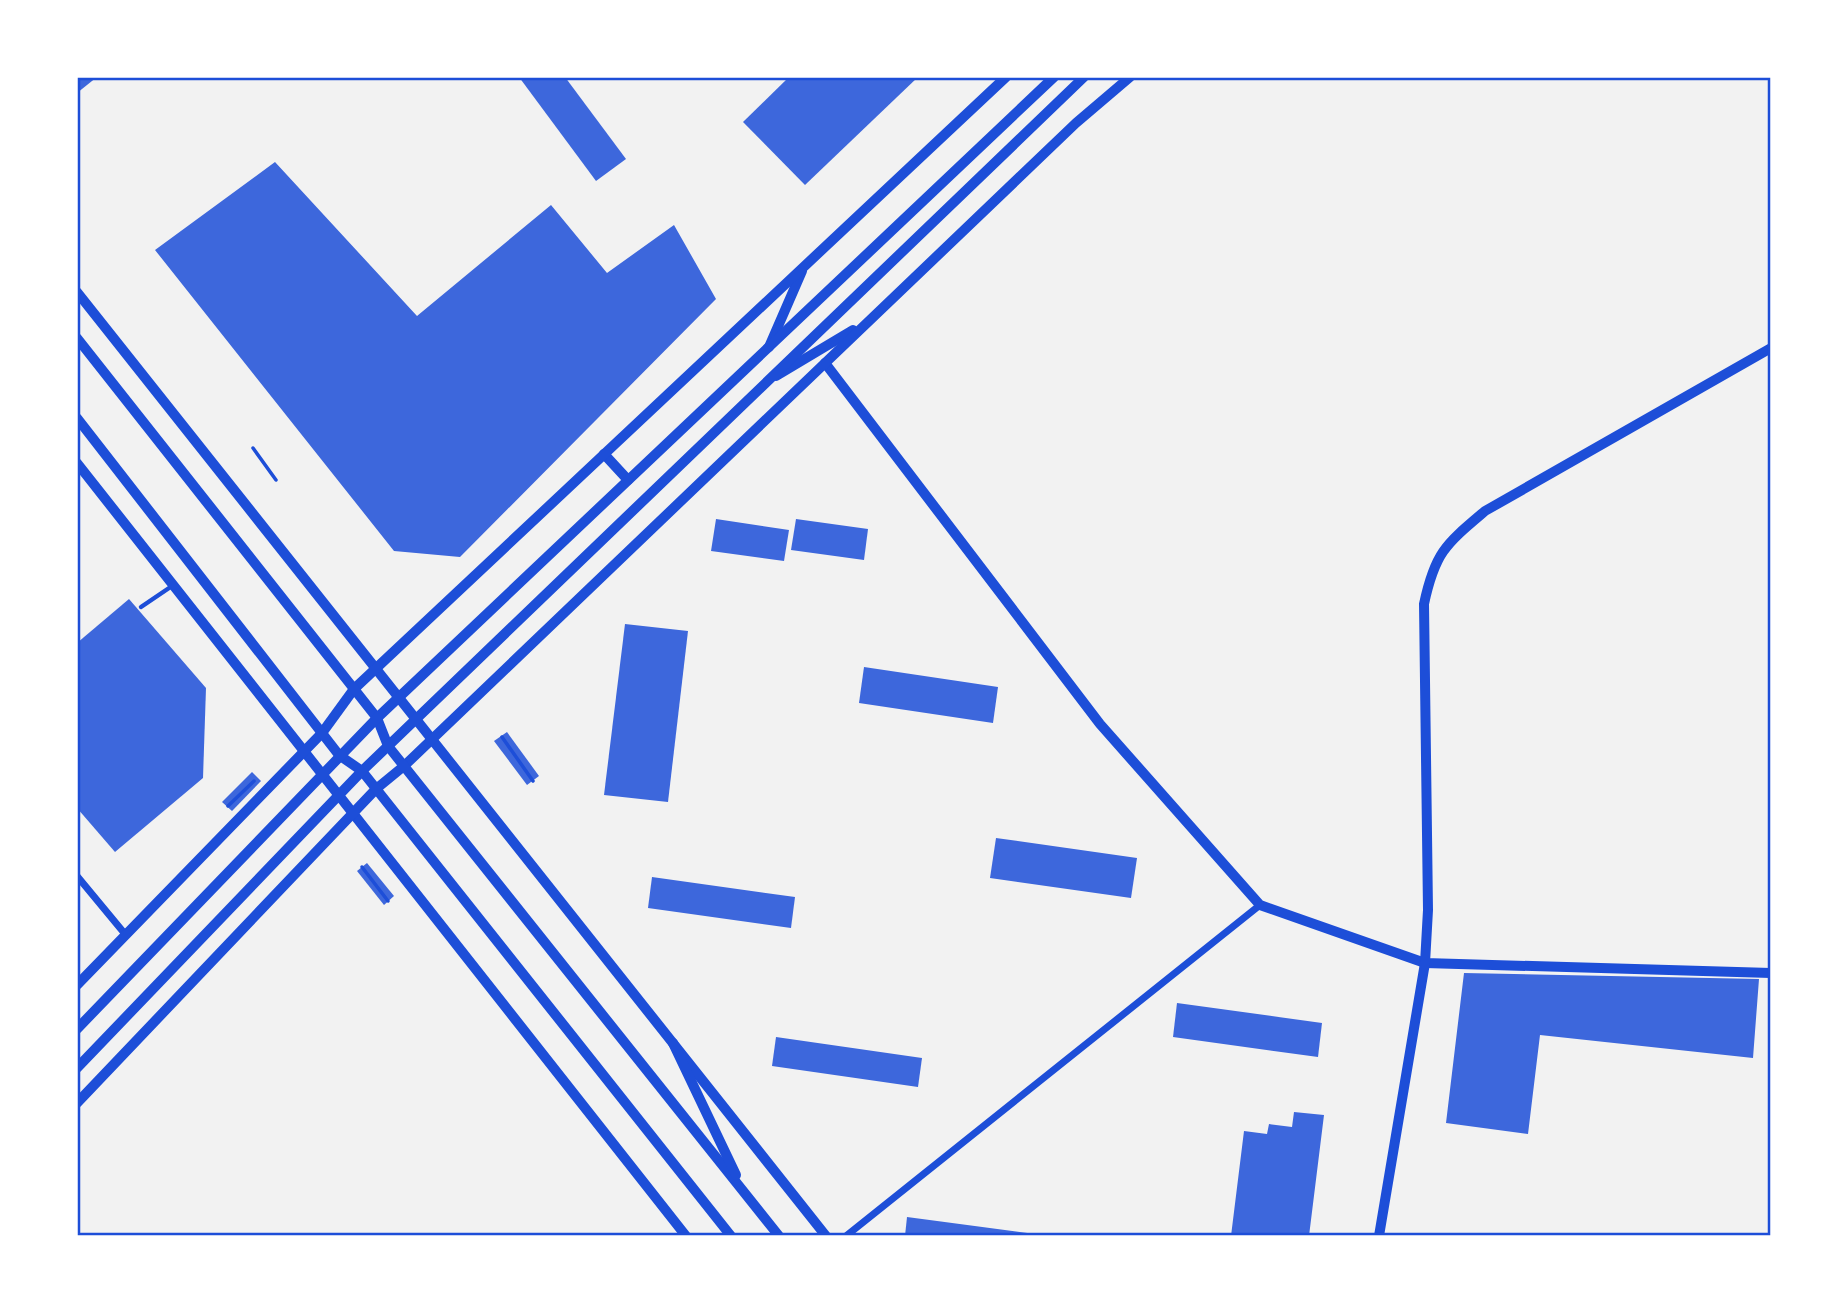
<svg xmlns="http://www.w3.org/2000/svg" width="1848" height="1313" font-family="'Source Sans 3',sans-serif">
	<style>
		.building { fill: #3d67dc }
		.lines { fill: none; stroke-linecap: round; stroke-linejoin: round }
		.path { stroke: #1d4ed8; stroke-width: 3.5 }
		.service { stroke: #1d4ed8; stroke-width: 4.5 }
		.minor { stroke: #1d4ed8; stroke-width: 7 }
		.tertiary { stroke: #1d4ed8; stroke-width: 10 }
		.secondary { stroke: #1d4ed8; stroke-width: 10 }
		.neatline { fill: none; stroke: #1d4ed8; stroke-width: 2.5 }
	</style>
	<rect width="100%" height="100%" fill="#f2f2f2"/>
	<g class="building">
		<polygon points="77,77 97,77 77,93"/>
		<polygon points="519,77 565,77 626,159 596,181"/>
		<polygon points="789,77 918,77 805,185 743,122"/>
		<polygon points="275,162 417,316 551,205 607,273 674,225 716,299 460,557 394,551 155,250"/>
		<polygon points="716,519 789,530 784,561 711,551"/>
		<polygon points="796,519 868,529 864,560 791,550"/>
		<polygon points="129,599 206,688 203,778 115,852 77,808 77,643"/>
		<polygon points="625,624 688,631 668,802 604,795"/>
		<polygon points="864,667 998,687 993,723 859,703"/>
		<polygon points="507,732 539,776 527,785 494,741"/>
		<polygon points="252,772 261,781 232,811 222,802"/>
		<polygon points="996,838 1137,858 1131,898 990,878"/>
		<polygon points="367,863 394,896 384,905 357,871"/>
		<polygon points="652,877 795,897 791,928 648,908"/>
		<polygon points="1464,973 1759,979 1753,1058 1540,1035 1528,1134 1446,1123"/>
		<polygon points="1177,1003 1322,1023 1318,1057 1173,1037"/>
		<polygon points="776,1037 922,1058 918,1087 772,1066"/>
		<polygon points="1294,1112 1324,1115 1309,1236 1231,1236 1244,1131 1267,1134 1269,1124 1292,1127"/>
		<polygon points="907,1217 1035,1234 1035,1236 905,1236"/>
	</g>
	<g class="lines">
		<g class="path">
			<polyline points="253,448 276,480"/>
			<polyline points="502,737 533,781"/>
			<polyline points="228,806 254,781"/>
			<polyline points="362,867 388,901"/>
		</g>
		<polyline class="service" points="141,607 172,586"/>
		<g class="minor">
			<polyline points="77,876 125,934"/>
			<polyline points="846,1236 1260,905"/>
		</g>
		<g class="tertiary">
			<polyline points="77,292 826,1236"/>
			<polyline points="769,347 802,271"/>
			<polyline points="825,363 1100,724 1260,905 1425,963 1771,973"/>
			<polyline points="776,376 853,330"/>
			<polyline points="604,454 628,480"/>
			<polyline points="77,463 686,1236"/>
			<polyline points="77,985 322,733 354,689 1006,77"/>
			<polyline points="77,1103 376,789 404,766 1076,123 1130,77"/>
			<path d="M1379,1236L1425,963L1428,910L1424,604C1435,552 1446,544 1485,511L1771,348"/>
		</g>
		<g class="secondary">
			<polyline points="77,338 377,718 388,746 779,1236"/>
			<polyline points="77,418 339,755 362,771 731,1236"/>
			<polyline points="77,1029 377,718 1054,77"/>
			<polyline points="673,1043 736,1175"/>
			<polyline points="77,1068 362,771 1084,77"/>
		</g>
	</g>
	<rect width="1848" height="1313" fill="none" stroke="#ffffff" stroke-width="158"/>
	<rect x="79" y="79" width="1690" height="1155" class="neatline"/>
</svg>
